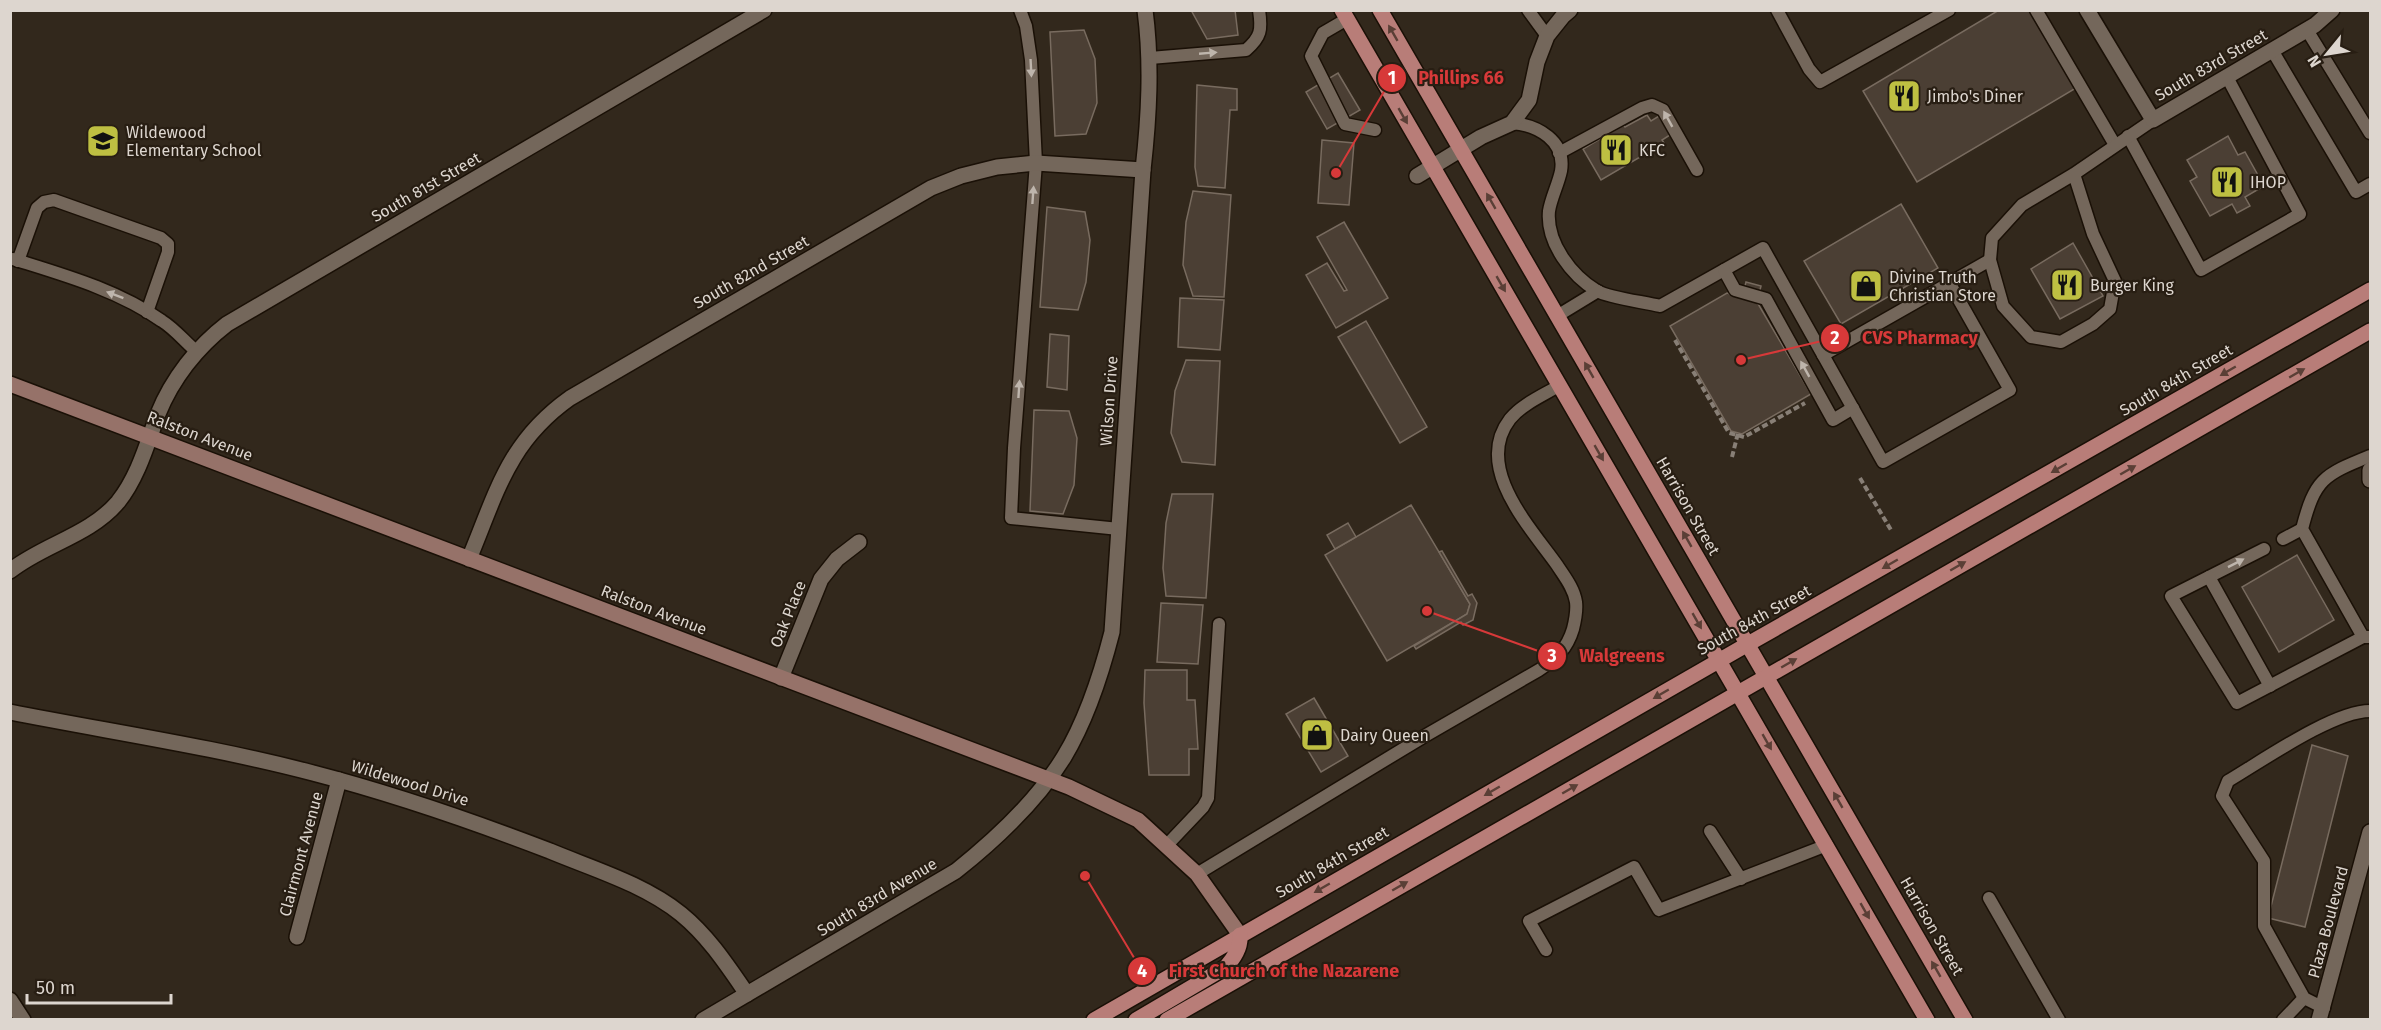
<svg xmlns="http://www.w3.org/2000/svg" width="2381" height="1030" font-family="'Fira Sans',sans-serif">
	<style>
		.building { fill: #4b3f34; stroke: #786b5f; stroke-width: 1.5 }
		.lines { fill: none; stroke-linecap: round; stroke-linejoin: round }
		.lane-casing { stroke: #1a1006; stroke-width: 15 }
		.street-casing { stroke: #1a1006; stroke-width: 18 }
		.secondary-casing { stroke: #1a1006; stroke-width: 18 }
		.primary-casing { stroke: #1a1006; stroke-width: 18 }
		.path { stroke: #887f76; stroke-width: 4; stroke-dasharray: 6 3; stroke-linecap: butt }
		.lane { stroke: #74675b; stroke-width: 12 }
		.street { stroke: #74675b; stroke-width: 15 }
		.secondary { stroke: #967269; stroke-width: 15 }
		.primary { stroke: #b87d78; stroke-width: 15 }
		.oneway { fill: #5a3f36 }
		.oneway2 { fill: #beb5ac }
		.labels { text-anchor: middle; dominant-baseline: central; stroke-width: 4.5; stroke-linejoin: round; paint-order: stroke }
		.street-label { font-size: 16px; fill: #ddd6cf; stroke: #281e13 }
		.poi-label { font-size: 16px; fill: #ddd6cf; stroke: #281e13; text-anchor: start }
		.leader { fill: none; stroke: #d73939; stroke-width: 2 }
		.callout-dot { fill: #d73939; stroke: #281e13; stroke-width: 2 }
		.mark-label { font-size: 18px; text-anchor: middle; font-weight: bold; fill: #fff }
		.callout-label { font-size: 18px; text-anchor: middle; font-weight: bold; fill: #d73939; stroke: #281e13; stroke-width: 4.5; stroke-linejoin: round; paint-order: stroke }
	</style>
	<rect width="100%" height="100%" fill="#32281c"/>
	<g class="building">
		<polygon points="1191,10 1235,10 1238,35 1207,39"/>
		<polygon points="1999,10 2031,10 2076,88 1917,182 1863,91"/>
		<polygon points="1084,30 1095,59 1097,103 1086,134 1055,136 1050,32"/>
		<polygon points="1338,73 1360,110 1327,129 1306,92"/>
		<polygon points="1197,85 1237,89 1237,110 1230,110 1225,188 1198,186 1195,167"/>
		<polygon points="1647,115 1651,121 1659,116 1670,135 1662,140 1664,143 1601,180 1583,149 1600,139 1599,136 1622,123 1625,127"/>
		<polygon points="2228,136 2238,155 2245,152 2264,186 2245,197 2250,206 2237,213 2232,204 2210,216 2190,181 2197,177 2187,160"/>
		<polygon points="1322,140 1354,143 1349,205 1318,203"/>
		<polygon points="1193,191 1231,195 1224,297 1193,296 1183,265 1186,222"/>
		<polygon points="1901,204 1938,268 1841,324 1804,261"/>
		<polygon points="1047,207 1085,212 1090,240 1086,282 1078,310 1040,307"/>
		<polygon points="1344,222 1388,298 1336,328 1306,275 1327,263 1344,291 1347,290 1317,237"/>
		<polygon points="2073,243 2103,296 2060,319 2031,269"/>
		<polygon points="1746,282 1761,286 1757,302 1742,298"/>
		<polygon points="1727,293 1757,302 1811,394 1742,434 1731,431 1670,326"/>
		<polygon points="1180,298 1224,300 1220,350 1178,347"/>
		<polygon points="1366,321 1427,427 1400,443 1338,337"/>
		<polygon points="1050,334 1069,336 1067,390 1047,387"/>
		<polygon points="1186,360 1220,361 1215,465 1182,462 1171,433 1175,391"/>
		<polygon points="1034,410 1069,411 1077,438 1074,485 1063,514 1030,511"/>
		<polygon points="1172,494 1213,494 1206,598 1166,596 1163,568 1166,523"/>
		<polygon points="1411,505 1470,604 1467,614 1387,661 1325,555"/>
		<polygon points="1348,523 1356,537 1335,549 1327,535"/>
		<polygon points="1442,551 1468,596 1472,594 1477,603 1473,620 1463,625 1461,622 1416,649 1414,646 1467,614 1470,604 1439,552"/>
		<polygon points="2297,555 2334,620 2279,652 2242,587"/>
		<polygon points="1161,603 1203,605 1198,664 1157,662"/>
		<polygon points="1145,670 1187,670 1187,700 1195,700 1198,749 1189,749 1189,775 1149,775 1144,703"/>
		<polygon points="1314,698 1348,756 1321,772 1286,714"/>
		<polygon points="2312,745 2348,756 2305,927 2268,918"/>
	</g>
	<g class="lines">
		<defs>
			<g id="lane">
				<polyline points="1020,10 1026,26 1031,60 1036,163 1014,448 1011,518 1119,529"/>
				<polyline points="1528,10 1547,36"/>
				<polyline points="1777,10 1809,69 1820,82 1949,10"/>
				<polyline points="2036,10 2115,145"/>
				<polyline points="1347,19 1323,33 1311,56 1345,124 1375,130"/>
				<polyline points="2307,30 2370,133"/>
				<polyline points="2272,50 2356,192 2370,184"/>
				<path d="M1150,58L1246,50C1261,37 1262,30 1259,10"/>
				<path d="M1512,123C1538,125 1566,141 1561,171C1558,185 1551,198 1549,211C1546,243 1572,276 1597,291C1610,298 1644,302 1660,306L1763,248L1883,462L2010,390L1950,284"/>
				<polyline points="2128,136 2201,270 2300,214 2227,77"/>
				<polyline points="1559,153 1642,108 1652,105 1663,110 1697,170"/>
				<polyline points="2074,174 2093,234 2115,281 2110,309 2093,324 2061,342 2031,337 2003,306 1990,260 1992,238 2022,205 2074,174 2153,120"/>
				<path d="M13,259C64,275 118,290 162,321C175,329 185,342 197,352"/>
				<polyline points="18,261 37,208 44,202 54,200 161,238 168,244 168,252 147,312"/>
				<polyline points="1724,270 1735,290 1766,299 1833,420 1853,408"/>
				<polyline points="1557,316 1598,291"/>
				<polyline points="1823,355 1990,260"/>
				<polyline points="2283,539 2302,529"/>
				<polyline points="2264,549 2171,596 2237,703 2363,637"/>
				<polyline points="2209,577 2270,686"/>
				<path d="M2369,637H2363L2302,529C2315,479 2323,475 2370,456"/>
				<polyline points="1710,831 1741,879"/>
				<polyline points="1167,845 1203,807 1208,798 1219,624"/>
				<path d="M1197,874L1423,737L1539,670C1556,659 1567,649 1573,629C1575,621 1577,610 1576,602C1574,588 1564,576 1557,565C1530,527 1473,467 1510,419C1522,404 1544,395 1560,385"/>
				<polyline points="1989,898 2059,1020"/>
				<polyline points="1546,950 1529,921 1634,867 1659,910 1827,845"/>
				<path d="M2324,1008L2304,998L2264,926V861L2222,796L2228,781C2262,761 2333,711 2370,711"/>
				<polyline points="2283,1020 2304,998"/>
			</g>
			<g id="street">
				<polyline points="2087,10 2153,120 2315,25 2332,10"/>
				<polyline points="1417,176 1481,137 1512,123 1529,100 1537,62 1547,36 1563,16 1570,10"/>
				<polyline points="2370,470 2370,480"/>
				<path d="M469,559C497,492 508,442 570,398L931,188L961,176L997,167L1036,163L1143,170"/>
				<path d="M10,571C44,544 89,536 118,502C138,477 147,444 158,414C172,379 197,347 227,324L764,10"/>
				<polyline points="781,678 821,579 837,559 859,542"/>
				<path d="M10,712C111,732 214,747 313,773C394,794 472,821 550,851C593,869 644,884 681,914C708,936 727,965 747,994"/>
				<polyline points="297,937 339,780"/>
				<polyline points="10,1000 23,1020"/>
				<path d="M703,1020L956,871C995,840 1037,801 1064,757C1087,719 1101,675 1112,632L1143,170C1149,116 1152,64 1145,10"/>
				<polyline points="2319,1020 2370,832"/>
			</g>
			<polyline id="secondary" points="10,384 1069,787 1138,820 1197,874 1240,935"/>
			<g id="primary">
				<polyline points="1342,10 1927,1020"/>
				<polyline points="1380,10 1965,1020"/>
				<polyline points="1094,1020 1748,644 2370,290"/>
				<path d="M1136,1020L1226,967C1234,958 1241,948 1240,935"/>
				<polyline points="1167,1020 2370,331"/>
			</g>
		</defs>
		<use href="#lane" class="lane-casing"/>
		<use href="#street" class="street-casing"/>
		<use href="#secondary" class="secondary-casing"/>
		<use href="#primary" class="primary-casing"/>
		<g class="path">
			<polyline points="1675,340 1729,433 1744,437 1805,403"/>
			<polyline points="1732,457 1738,433"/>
			<polyline points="1860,478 1891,530"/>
		</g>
		<use href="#lane" class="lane"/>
		<use href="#street" class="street"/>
		<use href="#secondary" class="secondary"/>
		<use href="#primary" class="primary"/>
	</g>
	<defs><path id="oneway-solid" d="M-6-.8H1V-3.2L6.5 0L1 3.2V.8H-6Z" transform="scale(1.5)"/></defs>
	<g class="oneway">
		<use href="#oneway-solid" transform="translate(1393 33) rotate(-120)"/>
		<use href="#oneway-solid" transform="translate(1403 116) rotate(60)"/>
		<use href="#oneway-solid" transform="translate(1491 201) rotate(-120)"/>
		<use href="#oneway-solid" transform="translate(1501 284) rotate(60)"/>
		<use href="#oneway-solid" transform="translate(1589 370) rotate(-120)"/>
		<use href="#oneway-solid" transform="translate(2228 371) rotate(150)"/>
		<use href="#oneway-solid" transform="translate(2297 373) rotate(-30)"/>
		<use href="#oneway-solid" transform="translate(1599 453) rotate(60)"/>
		<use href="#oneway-solid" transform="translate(2059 468) rotate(150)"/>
		<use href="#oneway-solid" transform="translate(2128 470) rotate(-30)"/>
		<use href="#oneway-solid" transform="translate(1687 539) rotate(-120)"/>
		<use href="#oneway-solid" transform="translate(1890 564) rotate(150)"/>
		<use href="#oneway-solid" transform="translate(1958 566) rotate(-30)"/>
		<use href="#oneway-solid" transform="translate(1697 621) rotate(60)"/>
		<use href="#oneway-solid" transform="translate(1789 663) rotate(-30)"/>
		<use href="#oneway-solid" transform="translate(1661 694) rotate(150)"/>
		<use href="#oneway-solid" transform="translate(1767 742) rotate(60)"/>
		<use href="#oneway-solid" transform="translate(1570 789) rotate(-30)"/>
		<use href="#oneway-solid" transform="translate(1492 791) rotate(150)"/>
		<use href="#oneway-solid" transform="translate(1838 800) rotate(-120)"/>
		<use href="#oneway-solid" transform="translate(1400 886) rotate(-30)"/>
		<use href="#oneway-solid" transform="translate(1322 888) rotate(150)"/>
		<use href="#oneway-solid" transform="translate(1865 911) rotate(60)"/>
		<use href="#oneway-solid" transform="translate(1936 969) rotate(-120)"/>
	</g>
	<g class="oneway2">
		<use href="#oneway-solid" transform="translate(1208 53) rotate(-5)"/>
		<use href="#oneway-solid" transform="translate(1031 68) rotate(87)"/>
		<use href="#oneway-solid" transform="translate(1668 119) rotate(-119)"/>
		<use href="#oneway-solid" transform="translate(1033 195) rotate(-86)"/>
		<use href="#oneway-solid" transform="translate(115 295) rotate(-159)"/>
		<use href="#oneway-solid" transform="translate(1805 369) rotate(-119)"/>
		<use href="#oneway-solid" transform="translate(1019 389) rotate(-86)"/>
		<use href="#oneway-solid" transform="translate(2236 563) rotate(-27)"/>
	</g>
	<defs>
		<symbol id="restaurant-square" viewBox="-11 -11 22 22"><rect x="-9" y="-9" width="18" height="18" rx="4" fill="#bebf42" stroke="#281e13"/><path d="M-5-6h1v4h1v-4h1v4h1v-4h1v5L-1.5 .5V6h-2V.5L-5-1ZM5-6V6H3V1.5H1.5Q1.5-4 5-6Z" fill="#111"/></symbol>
		<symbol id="school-square" viewBox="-11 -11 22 22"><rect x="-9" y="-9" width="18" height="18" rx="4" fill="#bebf42" stroke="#281e13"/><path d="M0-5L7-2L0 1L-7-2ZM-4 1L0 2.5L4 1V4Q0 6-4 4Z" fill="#111"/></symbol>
		<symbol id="shop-square" viewBox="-11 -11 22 22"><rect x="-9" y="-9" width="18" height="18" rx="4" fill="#bebf42" stroke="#281e13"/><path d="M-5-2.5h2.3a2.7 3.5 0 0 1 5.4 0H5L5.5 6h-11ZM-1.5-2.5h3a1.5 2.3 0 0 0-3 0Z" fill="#111"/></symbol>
	</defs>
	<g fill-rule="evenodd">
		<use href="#restaurant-square" x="1885" y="77" width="38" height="38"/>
		<use href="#school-square" x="84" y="122" width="38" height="38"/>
		<use href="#restaurant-square" x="1597" y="131" width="38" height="38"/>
		<use href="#restaurant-square" x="2208" y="163" width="38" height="38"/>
		<use href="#restaurant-square" x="2048" y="266" width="38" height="38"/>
		<use href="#shop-square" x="1847" y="267" width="38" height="38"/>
		<use href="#shop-square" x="1298" y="716" width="38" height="38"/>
	</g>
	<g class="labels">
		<g class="street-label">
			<text transform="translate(2211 65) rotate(-30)">South 83rd Street</text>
			<text transform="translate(426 187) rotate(-30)">South 81st Street</text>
			<text transform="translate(751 272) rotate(-30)">South 82nd Street</text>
			<text transform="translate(2176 380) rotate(-30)">South 84th Street</text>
			<text transform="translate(1109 401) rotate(-86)">Wilson Drive</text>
			<text transform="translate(200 436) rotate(21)">Ralston Avenue</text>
			<text transform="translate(1688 506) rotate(60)">Harrison Street</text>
			<text transform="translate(654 610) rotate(21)">Ralston Avenue</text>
			<text transform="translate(788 614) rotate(-68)">Oak Place</text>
			<text transform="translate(1754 620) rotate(-29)">South 84th Street</text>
			<text transform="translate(410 783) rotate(17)">Wildewood Drive</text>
			<text transform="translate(301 854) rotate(-75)">Clairmont Avenue</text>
			<text transform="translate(1332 862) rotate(-30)">South 84th Street</text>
			<text transform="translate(877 897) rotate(-31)">South 83rd Avenue</text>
			<text transform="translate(2328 922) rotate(-75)">Plaza Boulevard</text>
			<text transform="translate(1932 926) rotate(60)">Harrison Street</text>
		</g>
		<g class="poi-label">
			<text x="1927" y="96">Jimbo's Diner</text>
			<text x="126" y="132">Wildewood<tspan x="126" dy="18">Elementary School</tspan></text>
			<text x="1639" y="150">KFC</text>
			<text x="2250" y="182">IHOP</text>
			<text x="1889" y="277">Divine Truth<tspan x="1889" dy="18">Christian Store</tspan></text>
			<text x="2090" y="285">Burger King</text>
			<text x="1340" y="735">Dairy Queen</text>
		</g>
	</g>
	<path class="leader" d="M1336 173L1392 78M1741 360L1835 338M1427 611L1552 656M1085 876L1142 971"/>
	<g class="callout-dot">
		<circle cx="1336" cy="173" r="6"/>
		<circle cx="1741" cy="360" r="6"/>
		<circle cx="1427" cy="611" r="6"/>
		<circle cx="1085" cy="876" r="6"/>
		<circle cx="1392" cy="78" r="15"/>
		<circle cx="1835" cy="338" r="15"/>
		<circle cx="1552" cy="656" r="15"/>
		<circle cx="1142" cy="971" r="15"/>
	</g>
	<g class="mark-label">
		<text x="1392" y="84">1</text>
		<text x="1835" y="344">2</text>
		<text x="1552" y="662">3</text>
		<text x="1142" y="977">4</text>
	</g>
	<g class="callout-label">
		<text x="1461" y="84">Phillips 66</text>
		<text x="1920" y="344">CVS Pharmacy</text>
		<text x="1622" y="662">Walgreens</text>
		<text x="1284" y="977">First Church of the Nazarene</text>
	</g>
	<rect width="2381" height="1030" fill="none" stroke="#ddd6cf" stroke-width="24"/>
	<g transform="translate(2327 54) rotate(240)" stroke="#281e13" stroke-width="4.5" paint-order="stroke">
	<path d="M0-4.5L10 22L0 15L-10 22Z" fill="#ddd6cf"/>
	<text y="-9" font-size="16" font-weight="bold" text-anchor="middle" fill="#ddd6cf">N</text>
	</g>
	<path d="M27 994v9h144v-9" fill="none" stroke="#ddd6cf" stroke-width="3"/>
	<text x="36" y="994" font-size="18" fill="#ddd6cf" stroke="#281e13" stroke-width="4.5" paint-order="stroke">50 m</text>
</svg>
